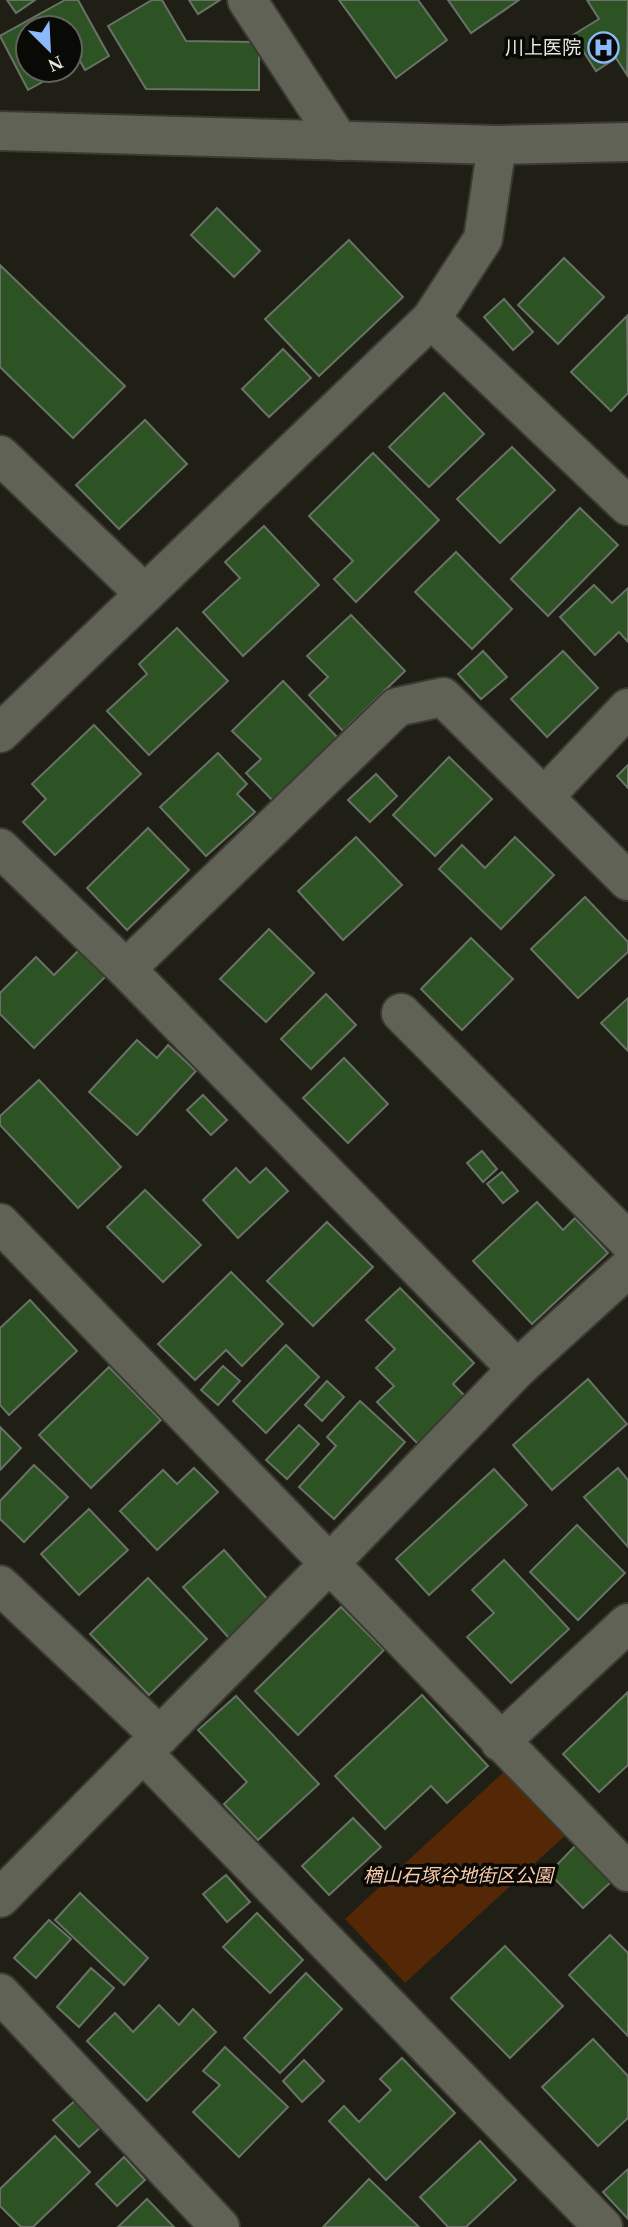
<svg xmlns="http://www.w3.org/2000/svg" width="628" height="2227" font-family="'Times New Roman','Noto Sans JP',serif">
	<style>
		.green { fill: #542706 }
		.building { fill: #2d5325; stroke: #6a7268; stroke-width: 2 }
		.lines { fill: none; stroke-linecap: round; stroke-linejoin: round }
		.minor-casing { stroke: #3a3a33; stroke-width: 42 }
		.minor { stroke: #616256; stroke-width: 38 }
		.labels { text-anchor: middle; dominant-baseline: central; stroke-width: 7; stroke-linejoin: round; paint-order: stroke }
		.poi-label { font-size: 19px; fill: #e8e8e1; stroke: #090905; text-anchor: end }
		.park-label { font-size: 19px; font-style: italic; fill: #fbcaad; stroke: #090905 }
	</style>
	<rect width="100%" height="100%" fill="#1f1f15"/>
	<polygon class="green" points="510,1766 570,1831 405,1983 345,1919"/>
	<g class="building">
		<polygon points="7,0 35,0 16,13"/>
		<polygon points="65,0 78,0 109,56 85,70 80,61 70,67 70,28 28,28 28,70 64,70 28,90 0,36"/>
		<polygon points="152,0 162,0 186,41 259,42 259,90 146,89 108,26"/>
		<polygon points="189,0 220,0 198,14"/>
		<polygon points="339,0 418,0 447,40 396,78"/>
		<polygon points="448,0 519,0 471,33"/>
		<polygon points="587,0 628,0 627,75 616,58 596,71 573,35 599,19"/>
		<polygon points="217,208 260,251 234,277 191,235"/>
		<polygon points="349,240 403,297 319,376 265,319"/>
		<polygon points="564,258 604,297 558,344 518,305"/>
		<polygon points="0,265 125,386 73,438 0,367"/>
		<polygon points="504,299 533,332 513,350 484,317"/>
		<polygon points="627,316 628,393 611,411 571,372"/>
		<polygon points="283,349 311,378 269,417 242,389"/>
		<polygon points="444,393 484,434 429,487 389,447"/>
		<polygon points="145,420 187,464 119,529 76,485"/>
		<polygon points="512,447 555,490 500,543 457,499"/>
		<polygon points="373,453 439,520 356,602 334,579 353,561 309,516"/>
		<polygon points="580,508 618,545 548,616 511,579"/>
		<polygon points="264,526 319,585 243,656 203,612 240,578 225,562"/>
		<polygon points="456,552 512,609 472,649 415,592"/>
		<polygon points="594,585 612,603 628,588 628,642 619,632 595,655 560,617"/>
		<polygon points="351,615 405,671 343,731 309,695 328,677 307,656"/>
		<polygon points="177,628 228,681 149,755 107,711 147,674 139,664"/>
		<polygon points="483,651 507,677 481,699 458,674"/>
		<polygon points="563,651 598,688 547,737 511,699"/>
		<polygon points="283,681 339,739 274,802 246,773 261,759 232,731"/>
		<polygon points="94,725 141,774 55,855 23,822 46,799 32,784"/>
		<polygon points="218,753 247,784 237,794 255,812 206,856 160,807"/>
		<polygon points="449,757 492,799 435,856 393,815"/>
		<polygon points="628,765 628,788 617,776"/>
		<polygon points="376,774 397,796 370,822 348,800"/>
		<polygon points="148,828 189,870 127,930 87,888"/>
		<polygon points="356,837 402,885 343,940 298,891"/>
		<polygon points="515,837 554,875 501,929 439,869 462,845 485,868"/>
		<polygon points="585,897 628,942 628,952 578,998 531,949"/>
		<polygon points="269,929 314,973 266,1022 220,979"/>
		<polygon points="471,938 513,979 462,1030 421,989"/>
		<polygon points="79,950 106,976 34,1048 0,1014 0,993 36,957 54,975"/>
		<polygon points="326,994 356,1025 311,1069 281,1039"/>
		<polygon points="628,998 628,1051 601,1023"/>
		<polygon points="137,1040 157,1058 168,1045 196,1071 137,1135 89,1092"/>
		<polygon points="344,1058 388,1104 348,1143 303,1098"/>
		<polygon points="39,1080 121,1167 78,1208 0,1125 0,1116"/>
		<polygon points="203,1095 227,1120 211,1135 187,1110"/>
		<polygon points="482,1151 497,1169 483,1182 467,1163"/>
		<polygon points="236,1168 250,1183 266,1168 288,1191 238,1238 203,1200"/>
		<polygon points="502,1172 518,1191 503,1203 487,1184"/>
		<polygon points="145,1190 201,1245 163,1282 107,1227"/>
		<polygon points="537,1202 563,1230 575,1218 608,1253 532,1324 473,1261"/>
		<polygon points="327,1222 373,1267 313,1326 267,1281"/>
		<polygon points="231,1272 283,1324 242,1366 226,1350 195,1380 158,1344"/>
		<polygon points="400,1288 474,1363 453,1384 467,1398 419,1445 377,1402 394,1386 376,1368 395,1349 366,1320"/>
		<polygon points="30,1300 77,1351 9,1415 0,1405 0,1328"/>
		<polygon points="286,1345 319,1377 266,1433 233,1401"/>
		<polygon points="223,1366 240,1381 218,1405 201,1390"/>
		<polygon points="109,1367 161,1420 91,1488 39,1435"/>
		<polygon points="588,1379 627,1424 552,1490 513,1445"/>
		<polygon points="327,1381 344,1397 322,1421 305,1405"/>
		<polygon points="360,1401 405,1442 334,1519 299,1487 336,1446 327,1437"/>
		<polygon points="299,1425 319,1444 287,1479 266,1460"/>
		<polygon points="0,1427 21,1448 0,1470"/>
		<polygon points="34,1465 68,1497 24,1542 0,1519 0,1501"/>
		<polygon points="194,1468 218,1492 157,1550 120,1511 163,1470 177,1484"/>
		<polygon points="618,1468 628,1480 628,1547 584,1497"/>
		<polygon points="494,1469 527,1505 429,1595 396,1559"/>
		<polygon points="89,1509 128,1550 79,1595 41,1554"/>
		<polygon points="577,1525 625,1573 578,1620 530,1572"/>
		<polygon points="224,1550 270,1602 229,1638 183,1587"/>
		<polygon points="504,1560 569,1629 511,1683 467,1637 494,1613 472,1590"/>
		<polygon points="148,1578 207,1639 149,1695 90,1634"/>
		<polygon points="341,1607 384,1650 298,1735 255,1691"/>
		<polygon points="628,1692 628,1765 599,1792 563,1754"/>
		<polygon points="422,1695 488,1766 447,1803 431,1786 385,1829 335,1776"/>
		<polygon points="236,1696 319,1784 258,1840 224,1804 247,1782 198,1730"/>
		<polygon points="353,1818 381,1847 329,1895 302,1866"/>
		<polygon points="578,1843 613,1880 583,1908 549,1873"/>
		<polygon points="226,1875 250,1902 227,1922 203,1894"/>
		<polygon points="80,1893 148,1958 124,1985 55,1920"/>
		<polygon points="257,1913 303,1960 270,1993 223,1947"/>
		<polygon points="49,1920 71,1939 36,1978 14,1958"/>
		<polygon points="610,1935 628,1953 628,2036 569,1975"/>
		<polygon points="505,1946 563,2006 510,2058 451,1998"/>
		<polygon points="91,1968 114,1988 79,2027 57,2007"/>
		<polygon points="306,1973 342,2009 280,2073 244,2038"/>
		<polygon points="159,2005 179,2025 193,2009 216,2032 147,2101 87,2041 115,2013 133,2032"/>
		<polygon points="593,2039 628,2076 628,2118 598,2146 542,2087"/>
		<polygon points="225,2047 288,2107 239,2157 193,2112 220,2085 203,2071"/>
		<polygon points="402,2058 455,2113 386,2180 329,2121 344,2106 359,2122 391,2090 380,2079"/>
		<polygon points="304,2060 324,2081 302,2102 283,2081"/>
		<polygon points="77,2099 101,2127 79,2147 53,2120"/>
		<polygon points="55,2136 90,2172 33,2227 21,2227 0,2206 0,2189"/>
		<polygon points="480,2141 516,2180 466,2227 448,2227 420,2197"/>
		<polygon points="124,2157 145,2180 117,2206 96,2184"/>
		<polygon points="628,2169 628,2219 603,2192"/>
		<polygon points="369,2179 419,2227 323,2227"/>
		<polygon points="147,2199 174,2227 118,2227"/>
	</g>
	<g class="lines">
		<defs>
			<g id="minor">
				<polyline points="247,0 339,141"/>
				<polyline points="0,131 497,145 628,142"/>
				<polyline points="431,319 628,506"/>
				<polyline points="0,455 145,594"/>
				<polyline points="0,733 431,319 483,239 497,145"/>
				<polyline points="544,797 628,881"/>
				<polyline points="0,848 126,969 397,707 443,697 544,797 628,708"/>
				<polyline points="401,1013 628,1241"/>
				<polyline points="0,1223 628,1872"/>
				<polyline points="517,1369 628,1268"/>
				<polyline points="0,1585 160,1736"/>
				<polyline points="500,1742 628,1623"/>
				<polyline points="143,1753 603,2227"/>
				<polyline points="0,1898 330,1563 517,1369 126,969"/>
				<polyline points="0,1993 220,2227"/>
			</g>
		</defs>
		<use href="#minor" class="minor-casing"/>
		<use href="#minor" class="minor"/>
	</g>
	<defs>
		<symbol id="hospital-ring" viewBox="-11 -11 22 22"><circle r="9.5" fill="#090905" stroke="#8cb9fc" stroke-width="1.5"/><path d="M-5-5h3v3.5h4V-5h3V5h-3V1.5h-4V5h-3Z" fill="#8cb9fc"/></symbol>
	</defs>
	<g fill-rule="evenodd">
		<use href="#hospital-ring" x="586" y="30" width="35" height="35"/>
	</g>
	<g class="labels">
		<g class="poi-label">
			<text x="581" y="47">川上医院</text>
		</g>
		<g class="park-label">
			<text x="458" y="1875">楢山石塚谷地街区公園</text>
		</g>
	</g>
	<g transform="translate(49 49) rotate(156)"><circle r="33" fill="#090905" stroke="#62625d" stroke-width="2"/>
	<path d="M0-5L12 26L0 18L-12 26Z" fill="#8cb9fc"/>
	<text y="-10" font-size="19" font-weight="bold" text-anchor="middle" fill="#e8e8e1">N</text>
	</g>
</svg>
